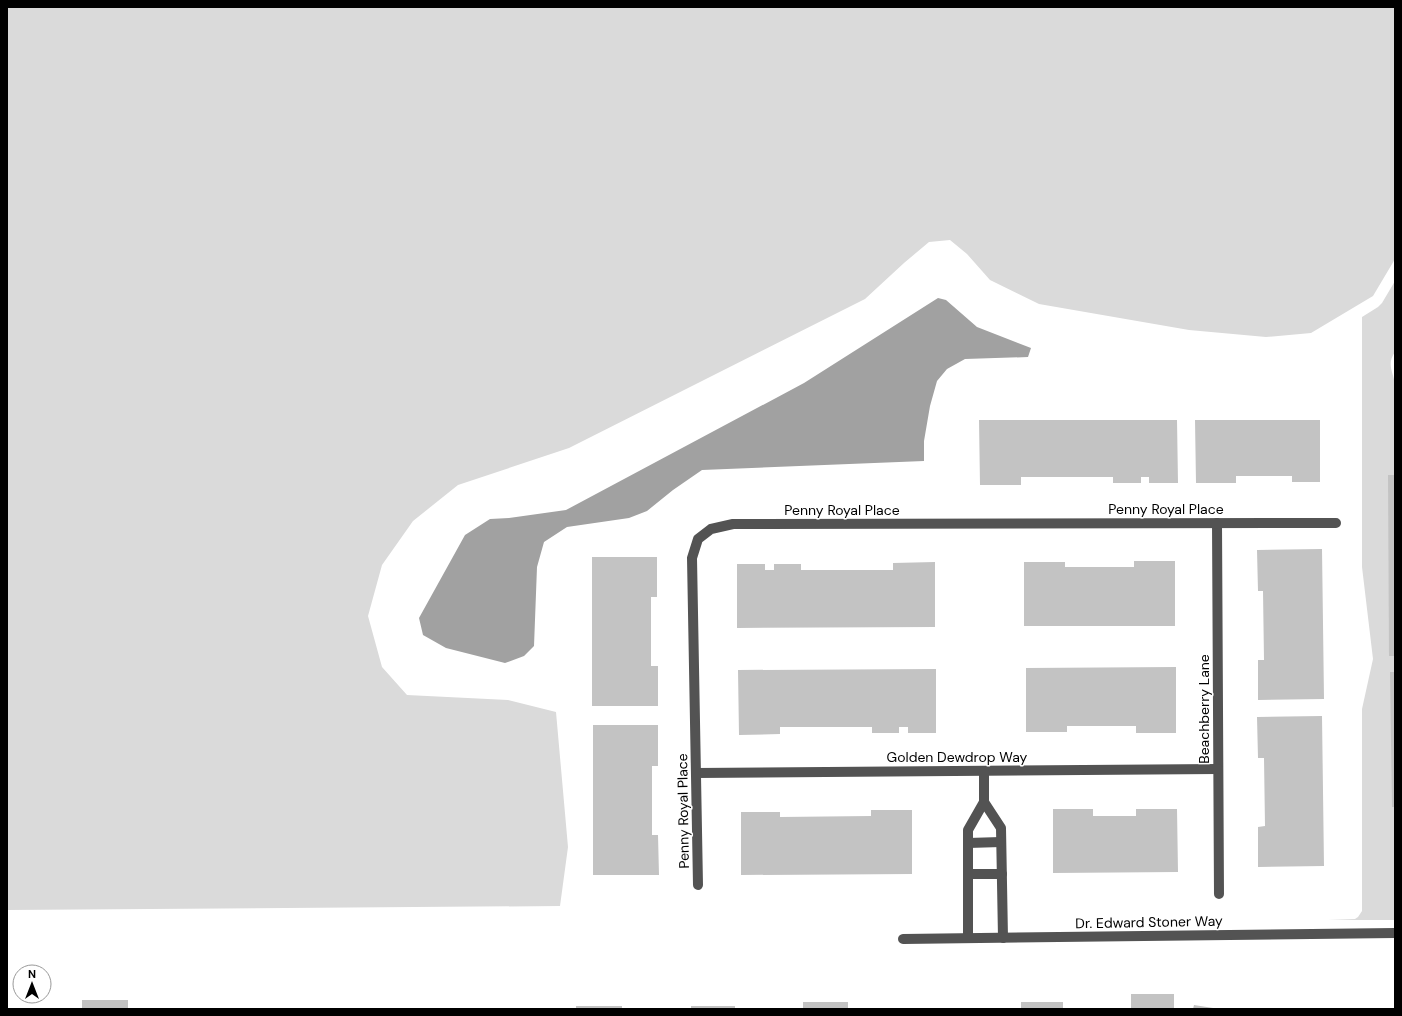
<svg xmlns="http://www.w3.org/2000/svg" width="1402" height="1016" font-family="'DM Sans',sans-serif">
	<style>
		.green { fill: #dadada }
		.water { fill: #a1a1a1 }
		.building { fill: #c3c3c3 }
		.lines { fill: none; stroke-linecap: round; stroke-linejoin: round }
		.minor { stroke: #535353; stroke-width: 10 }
		.labels { text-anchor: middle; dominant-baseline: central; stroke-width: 3; stroke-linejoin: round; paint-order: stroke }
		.street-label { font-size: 14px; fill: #000; stroke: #fff }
	</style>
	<rect width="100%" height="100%" fill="#fff"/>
	<g class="green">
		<polygon points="7,7 1395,7 1395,259 1373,296 1311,333 1266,337 1189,330 1039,304 990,280 967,254 950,240 929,242 904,263 865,299 569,448 458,485 413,521 382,565 368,616 382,667 407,695 508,700 556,712 568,847 560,906 7,910"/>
		<path d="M1395,281V352C1387,363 1392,370 1395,383V920H1328L1355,919L1358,917L1362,911V709L1373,659L1362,567V317L1378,307L1382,303Z"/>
	</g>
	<polygon class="water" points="938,298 946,300 977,327 1031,348 1028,357 965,359 947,369 937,381 930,406 924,441 924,461 702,470 673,490 647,511 629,518 567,527 544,542 537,567 534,646 524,656 505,663 446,648 423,635 419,618 465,535 490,519 509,518 566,510 804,383"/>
	<g class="building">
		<polygon points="979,420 1177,420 1178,483 1149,483 1149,477 1141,477 1141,483 1113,483 1113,477 1021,477 1021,485 980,485"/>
		<polygon points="1195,420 1320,420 1320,482 1292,482 1292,476 1236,476 1236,483 1196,483"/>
		<polygon points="1388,475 1395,475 1395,656 1389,656"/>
		<polygon points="1322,549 1324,699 1258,700 1258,660 1264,660 1263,591 1258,591 1257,550"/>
		<polygon points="592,557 657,557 657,597 651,597 651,666 658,666 658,706 592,706"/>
		<polygon points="1134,561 1175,561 1175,626 1024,626 1024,562 1065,562 1065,567 1134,567"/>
		<polygon points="935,562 935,627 737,628 737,564 765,564 765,570 774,570 774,564 801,564 801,570 893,570 893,563"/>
		<polygon points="1176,667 1176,733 1136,733 1136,726 1067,726 1067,732 1026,732 1026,668"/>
		<polygon points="936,669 936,733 908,733 908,727 899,727 899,733 872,733 872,727 780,727 780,734 739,735 738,670"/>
		<polygon points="1390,672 1395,672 1395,807 1392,807"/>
		<polygon points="1322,716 1324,866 1258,867 1258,827 1265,826 1264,758 1258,758 1257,717"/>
		<polygon points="593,725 658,725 658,766 652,766 652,835 658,835 659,875 593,875"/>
		<polygon points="1053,809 1093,809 1093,816 1136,816 1136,809 1177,809 1178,872 1053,873"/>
		<polygon points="871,810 912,810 912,874 741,875 741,812 780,812 780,817 871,816"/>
		<rect x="1131" y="994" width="43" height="15"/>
		<rect x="82" y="1000" width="46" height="9"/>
		<rect x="803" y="1002" width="45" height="7"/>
		<rect x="1021" y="1002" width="42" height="7"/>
		<polygon points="1194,1005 1213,1008 1213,1009 1193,1009"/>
		<rect x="576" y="1006" width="46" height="3"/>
		<rect x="691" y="1006" width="44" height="3"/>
	</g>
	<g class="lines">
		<g class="minor">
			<polyline points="1217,523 1219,894"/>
			<polyline points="696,773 1218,769"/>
			<polyline points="984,802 1001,828 1003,938"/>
			<polyline points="968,843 1001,842"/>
			<polyline points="968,874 1002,874"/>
			<polyline points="698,885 692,558 698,539 711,529 733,524 1336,523"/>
			<polyline points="968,938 968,830 984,802 984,771"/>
			<polyline points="903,939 1395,933"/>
		</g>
	</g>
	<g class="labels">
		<g class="street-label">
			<text x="1166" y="509">Penny Royal Place</text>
			<text x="842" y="510">Penny Royal Place</text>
			<text transform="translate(1204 709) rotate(-90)">Beachberry Lane</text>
			<text x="957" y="757">Golden Dewdrop Way</text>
			<text transform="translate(683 811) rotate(-91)">Penny Royal Place</text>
			<text transform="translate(1149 922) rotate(-1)">Dr. Edward Stoner Way</text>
		</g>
	</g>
	<rect width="1402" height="1016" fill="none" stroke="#000000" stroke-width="16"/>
	<g transform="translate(32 984)"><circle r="19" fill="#ffffff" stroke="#999999"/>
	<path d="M0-3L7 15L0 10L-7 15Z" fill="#000000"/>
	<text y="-6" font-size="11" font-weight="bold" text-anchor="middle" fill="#000000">N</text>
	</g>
</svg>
